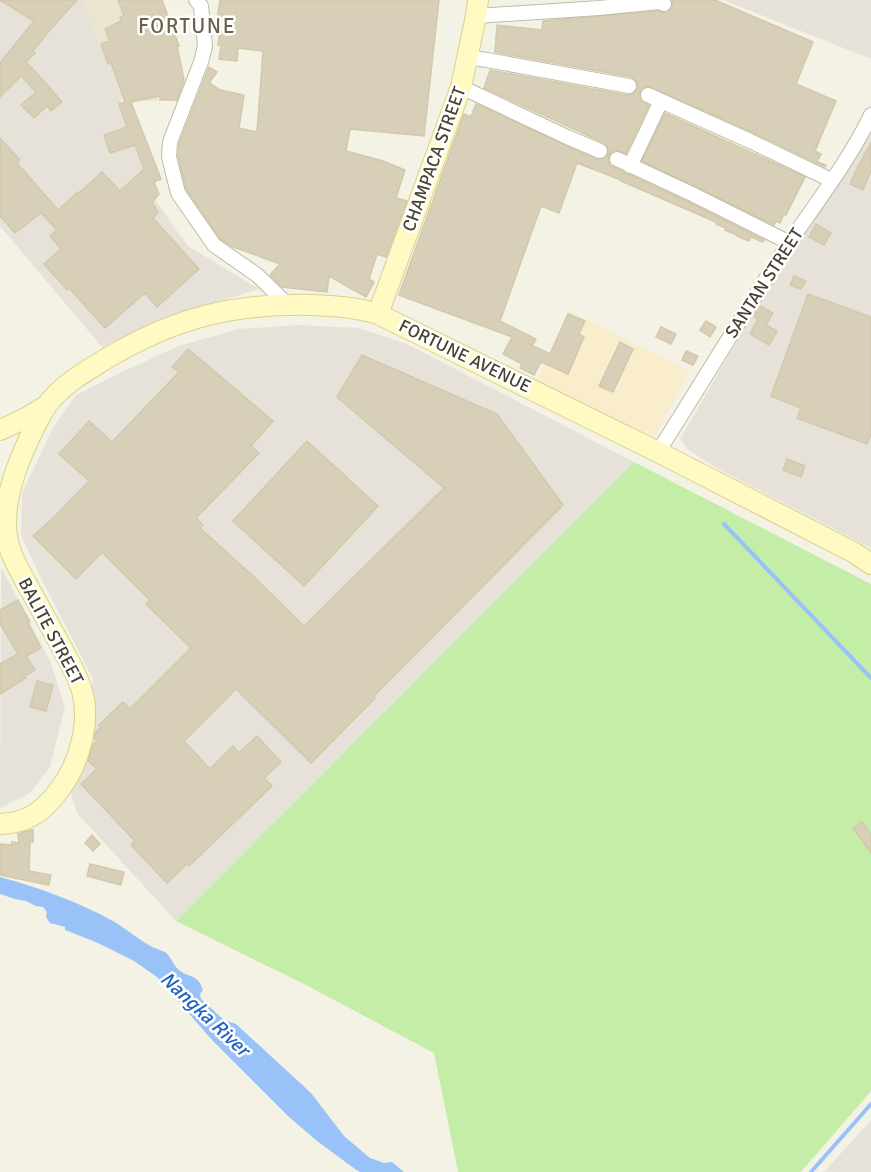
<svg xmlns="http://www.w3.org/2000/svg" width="871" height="1172" font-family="Signika,sans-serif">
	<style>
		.residential { fill: #e9e5d1 }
		.commercial { fill: #f9edcc }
		.industrial { fill: #e6e2d9 }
		.green { fill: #c4eda8 }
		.water { fill: #99c3f8 }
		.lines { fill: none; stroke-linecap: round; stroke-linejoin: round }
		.stream { stroke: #99c3f8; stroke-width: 4 }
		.building { fill: #d7cfb8; stroke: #d2c9ab; stroke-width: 1.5 }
		.street-casing { stroke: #c0bba6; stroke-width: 16 }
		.secondary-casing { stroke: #d9d18e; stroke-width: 22 }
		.street { stroke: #fff; stroke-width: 14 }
		.secondary { stroke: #fff9c3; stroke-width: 20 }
		.labels { text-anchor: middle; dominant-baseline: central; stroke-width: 5; stroke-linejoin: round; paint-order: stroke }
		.street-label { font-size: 18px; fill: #474233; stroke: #fff }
		.water-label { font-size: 20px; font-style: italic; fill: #2064bf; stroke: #fff }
		.quarter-label { font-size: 21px; letter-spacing: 1.5px; fill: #6b6249; stroke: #fff }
	</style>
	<rect width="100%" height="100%" fill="#f4f2e4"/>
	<polygon class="residential" points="83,0 136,0 161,73 158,101 121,100"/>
	<polygon class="commercial" points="569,311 689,371 652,442 534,384"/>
	<g class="industrial">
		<polygon points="0,0 83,0 121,100 157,203 188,246 259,289 159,320 102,347 0,226"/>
		<polygon points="724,0 871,0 871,59 723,0"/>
		<polygon points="871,130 871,548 718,469 687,449 680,439 760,301"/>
		<polygon points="299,325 358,328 407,344 634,462 176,921 77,813 68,783 85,731 93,679 42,580 21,535 22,493 54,426 76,395 124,371 179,346 238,329"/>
		<polygon points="1,567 51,663 65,708 50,767 30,793 0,808"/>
		<polygon points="871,1120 871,1172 824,1172"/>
	</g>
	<polygon class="green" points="634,462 871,584 871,1091 801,1172 458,1172 434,1053 306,985 176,921"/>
	<path class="water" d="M0,877C38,887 78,902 113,921C126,929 138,939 152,947C156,949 161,950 165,952C171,956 173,965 179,970C189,978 198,974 203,990L200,994L201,999L224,1020L236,1024L311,1093L344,1136L370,1158L384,1163L392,1162L404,1172H360L355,1169L317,1141L288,1116L212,1040L157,977L134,961L98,943L65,930V927L50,923L46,917L47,912L43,907L36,906L26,901L15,899L0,894Z"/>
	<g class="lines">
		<g class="stream">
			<polyline points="724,524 871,678"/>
			<polyline points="811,1172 871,1104"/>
		</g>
	</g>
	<g class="building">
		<polygon points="0,0 77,0 49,31 33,51 35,53 26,62 42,79 62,102 51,111 47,106 34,118 21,105 36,92 21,76 0,97 0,63 34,21"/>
		<polygon points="118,0 162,0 179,46 177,46 184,80 177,100 160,100 160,96 131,102 161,179 154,182 159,194 152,202 158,212 153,218 199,269 157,307 145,293 105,328 69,288 67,290 44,264 61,249 50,236 57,230 41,213 15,233 0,216 0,138 20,160 17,163 58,210 78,192 79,193 102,172 120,191 144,169 135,145 110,153 104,135 127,127 119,104 125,102 111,63 108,64 101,44 110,41 105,29 121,21 120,17 124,16"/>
		<polygon points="220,0 439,0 424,136 350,129 346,151 383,161 405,170 396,198 407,201 386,257 377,254 369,279 374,282 366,297 329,276 327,292 282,287 270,275 280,264 231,246 220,239 186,189 178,156 179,144 209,67 217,72 209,83 220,90 244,95 239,128 257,132 263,51 238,48 237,61 219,59 221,46 218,45 221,21 217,20"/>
		<polygon points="672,0 715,0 813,42 796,84 836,101 815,151 821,154 817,162 826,165 825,167 754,133 648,86 642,88 639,95 641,101 649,105 626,153 616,150 611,152 609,156 609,164 613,167 688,202 764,240 763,242 751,237 749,241 737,236 737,235 725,230 726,228 716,224 716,222 621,181 621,180 577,163 559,213 541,206 500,321 536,339 533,345 527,343 550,354 568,314 585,321 579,334 584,337 568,374 541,362 534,375 520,368 522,364 503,354 512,337 399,295 464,114 471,117 476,104 596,159 605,158 608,154 607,146 604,143 484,88 490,70 627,95 633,94 638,88 637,82 631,77 495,52 497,25 542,30 543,21 658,11 665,13 669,11 672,8"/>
		<polygon points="665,113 805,177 786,215 784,214 780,223 776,221 774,225 642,161"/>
		<polygon points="871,143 871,171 863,190 850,184 858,166"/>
		<polygon points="816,224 831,233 824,245 809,237"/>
		<polygon points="794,276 806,281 801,289 790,285"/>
		<polygon points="808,294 871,317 871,434 867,444 797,418 801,408 771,396"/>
		<polygon points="760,306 773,313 766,325 777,331 769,345 750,334 758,319 753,316"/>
		<polygon points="706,321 716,327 710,337 700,330"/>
		<polygon points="661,327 676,334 671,344 656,337"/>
		<polygon points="620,342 633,349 613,392 599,386"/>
		<polygon points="188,349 273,421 251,446 259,453 196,518 203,525 200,528 254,577 304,626 444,488 337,397 362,355 497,414 563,505 374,696 375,698 311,763 236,689 184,741 210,769 233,746 239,753 257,736 281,762 264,778 272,786 189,866 187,864 167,883 131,845 135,841 81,784 97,769 88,761 93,745 97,741 94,738 96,732 101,727 99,725 123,702 130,709 191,648 146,604 150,600 102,552 76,579 33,536 56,515 89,481 59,454 89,421 112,442 179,372 172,367"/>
		<polygon points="686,351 698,356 693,365 682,360"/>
		<polygon points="307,441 378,506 304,586 233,521"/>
		<polygon points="787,459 805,466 801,477 783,470"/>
		<polygon points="18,600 30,622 28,623 41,648 26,656 35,670 23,677 26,678 0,694 0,664 18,654 0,624 0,610"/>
		<polygon points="37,681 53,685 46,711 30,707"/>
		<polygon points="862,822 871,835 871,853 853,828"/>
		<polygon points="30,830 33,830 33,842 30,842 29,871 51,875 49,885 0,875 0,844 12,845 12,842 19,843 18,834"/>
		<polygon points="92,835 100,844 93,851 85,843"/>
		<polygon points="90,864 124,872 121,885 87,876"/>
	</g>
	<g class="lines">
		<defs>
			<g id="street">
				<polyline points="196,0 201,6 205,46 201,62 170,142 169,157 178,193 214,245 257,275 288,305"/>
				<polyline points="476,16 599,8 659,2 664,4"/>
				<polyline points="468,57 487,60 629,86"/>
				<polyline points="461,87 567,137 600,151"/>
				<polyline points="648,95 750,141 831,180"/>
				<polyline points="617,159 692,194 790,243"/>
				<polyline points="630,166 661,101"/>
				<path d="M658,452C702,383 743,314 787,246C816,203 849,161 871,115"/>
			</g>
			<g id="secondary">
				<polyline points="378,314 461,87 476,16 478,0"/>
				<polyline points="0,430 26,418 46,406"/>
				<path d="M0,824C28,823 44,811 60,789C79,764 91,722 82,691C78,675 68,660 61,646C50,626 39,606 28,586C16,565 6,548 6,523C6,488 21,455 36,424C40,418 43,410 47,405C62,385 83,373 104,360C172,319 231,303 311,305C334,306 355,307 378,314L658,452L853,552L871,564"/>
			</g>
		</defs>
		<use href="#street" class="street-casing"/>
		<use href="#secondary" class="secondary-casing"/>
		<use href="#street" class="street"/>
		<use href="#secondary" class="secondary"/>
	</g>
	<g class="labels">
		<g class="street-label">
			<text transform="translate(434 159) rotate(-70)">CHAMPACA STREET</text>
			<text transform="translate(764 283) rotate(-57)">SANTAN STREET</text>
			<text transform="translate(465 356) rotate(26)">FORTUNE AVENUE</text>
			<text transform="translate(51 631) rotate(62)">BALITE STREET</text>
		</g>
		<g class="water-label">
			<text transform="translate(205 1014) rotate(43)">Nangka River</text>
		</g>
		<g class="quarter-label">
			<text x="187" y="26">FORTUNE</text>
		</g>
	</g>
</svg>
